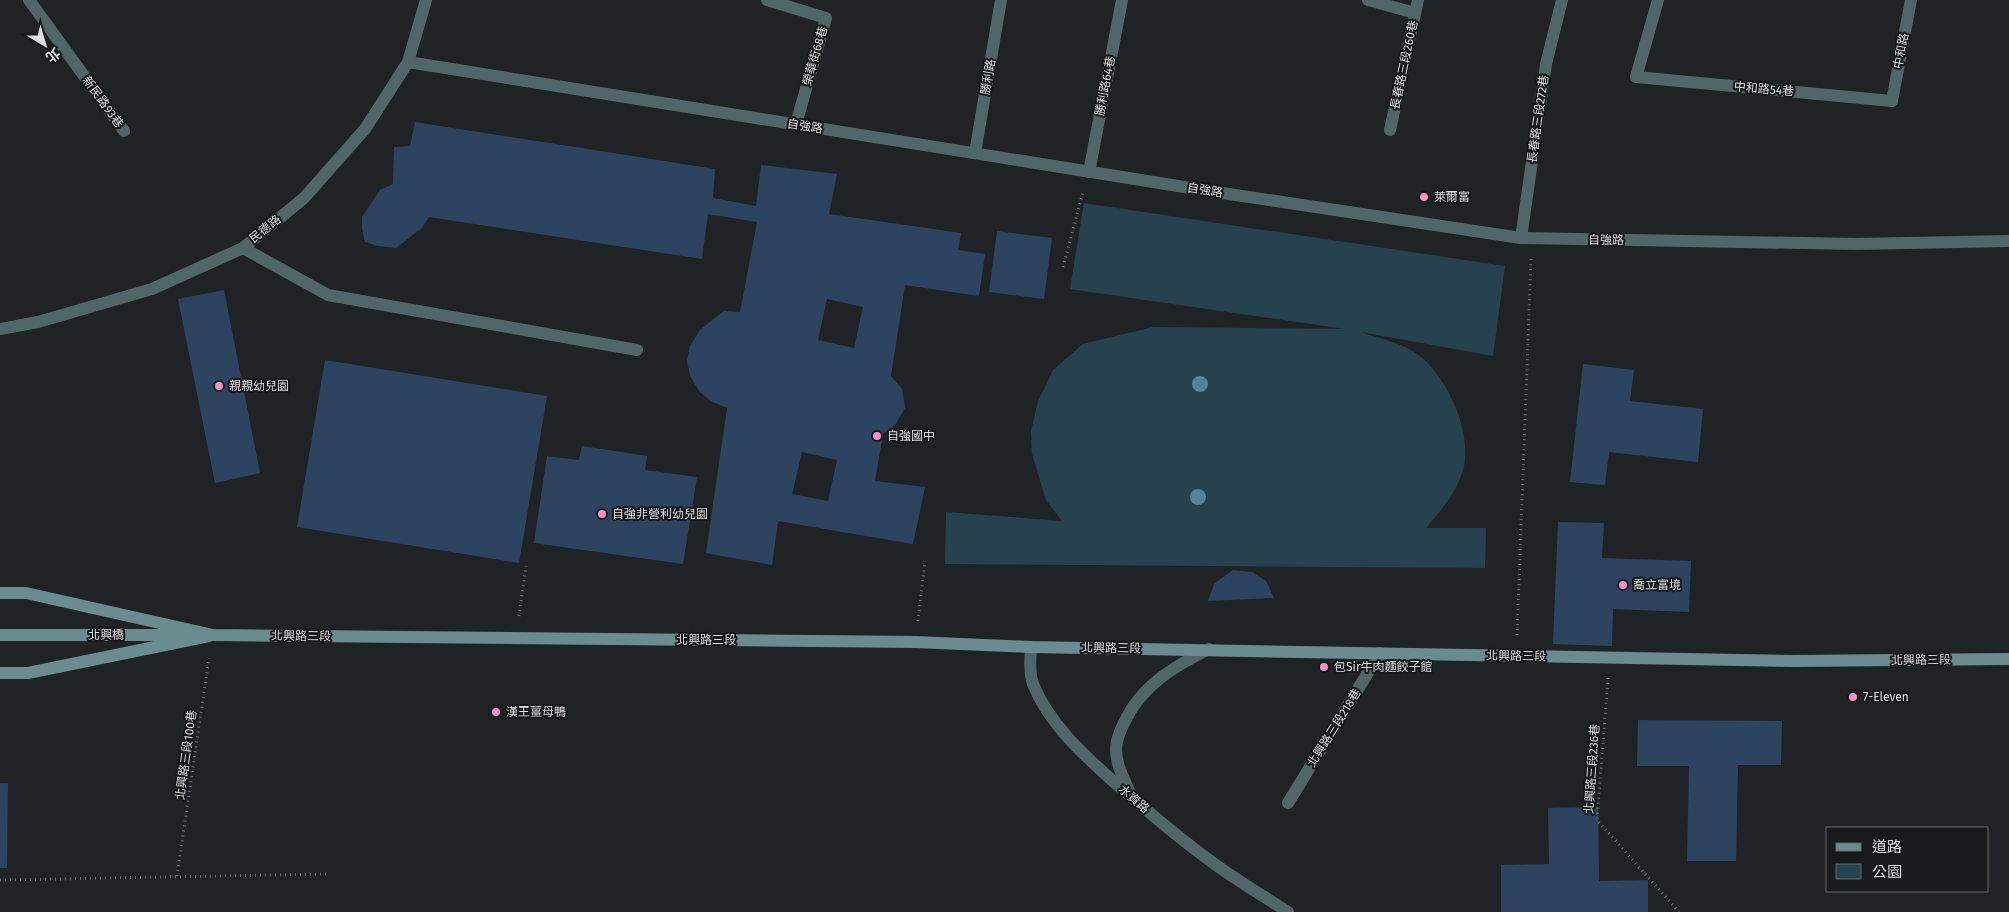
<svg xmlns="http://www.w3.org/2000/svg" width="2009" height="912" font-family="'Fira Sans','Noto Sans TC',sans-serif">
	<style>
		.green { fill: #27424f }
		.building { fill: #2d4460; fill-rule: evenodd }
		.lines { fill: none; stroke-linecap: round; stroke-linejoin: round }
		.path { stroke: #75787a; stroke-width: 3; stroke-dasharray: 1 4; stroke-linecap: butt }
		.lane { stroke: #516668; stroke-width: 12 }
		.street { stroke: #516668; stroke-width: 12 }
		.secondary { stroke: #6a8c90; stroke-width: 12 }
		.tree { fill: #588195 }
		.poi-dot { fill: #fc8fc3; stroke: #171a1b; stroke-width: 2 }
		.labels { text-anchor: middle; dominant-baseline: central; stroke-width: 4; stroke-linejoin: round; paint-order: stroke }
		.street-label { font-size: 12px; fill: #dcdee0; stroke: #171a1b }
		.poi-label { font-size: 12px; fill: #dcdee0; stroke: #171a1b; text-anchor: start }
	</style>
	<rect width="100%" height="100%" fill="#202325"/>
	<path class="green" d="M1084,203L1505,266L1493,356L1361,332C1377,338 1395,341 1411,350C1445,369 1474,433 1463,470C1456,494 1441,510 1426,528H1486L1485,568L945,564L946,512L1062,521L1046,500L1032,454L1031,431L1038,401L1053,370L1083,344L1153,327L1345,329L1070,289Z"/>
	<g class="building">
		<path d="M415,122L715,169L713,198L756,206L761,165L837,174L829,214L961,233L958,250L985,254L979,296L905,285L891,376L902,389L905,408L895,425L883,434L875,481L925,487L913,544L778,521L772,565L706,553L727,408L712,402L700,392L690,376L687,361L690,346L700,330L724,311L740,312L757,222L708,214L702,259L429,217L422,228L396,248L378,246L365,242L362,228V217L380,190L393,184L394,147L410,146ZM827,299L863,307L854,348L818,340ZM802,452L837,460L828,501L792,494Z"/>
		<polygon points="997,231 1052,238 1044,299 989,292"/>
		<polygon points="224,290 260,473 215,483 178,299"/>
		<polygon points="325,360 547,396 519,563 297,527"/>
		<polygon points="1583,364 1634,370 1630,401 1703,409 1698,462 1609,452 1605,485 1570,482"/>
		<polygon points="582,446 647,456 645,470 697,477 683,564 534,543 547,456 579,460"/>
		<polygon points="1558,522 1604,523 1602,558 1691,561 1689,612 1613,609 1612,646 1553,644"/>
		<polygon points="1233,570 1252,572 1266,581 1274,598 1208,601 1214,584"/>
		<polygon points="1638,720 1782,721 1781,765 1738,765 1736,861 1687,861 1689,766 1637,766"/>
		<polygon points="0,783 8,783 7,868 0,868"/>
		<polygon points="1598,807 1599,881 1648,880 1648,912 1501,912 1501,865 1549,864 1548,808"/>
	</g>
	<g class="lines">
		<g class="path">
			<polyline points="1063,267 1083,192"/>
			<polyline points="519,616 526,566"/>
			<polyline points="918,621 925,561"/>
			<polyline points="1517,635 1531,259"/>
			<polyline points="1608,678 1597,820 1679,912"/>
			<polyline points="177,876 209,658"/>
			<polyline points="0,880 326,874"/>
		</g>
		<g class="lane">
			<polyline points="29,0 124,131"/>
			<polyline points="767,0 826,18 796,124"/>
			<polyline points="1368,0 1415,13"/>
			<polyline points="1658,0 1636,77 1892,101"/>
			<polyline points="1390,130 1418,0"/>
			<polyline points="1089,172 1122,0"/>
			<polyline points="243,248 328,295 637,350"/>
			<polyline points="1288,803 1380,653"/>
		</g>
		<g class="street">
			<polyline points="408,62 1209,191 1521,238 1856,244 2009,241"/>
			<polyline points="1892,101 1911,0"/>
			<polyline points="975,153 1001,0"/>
			<polyline points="1521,238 1546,64 1562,0"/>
			<polyline points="0,329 38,322 152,289 243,248 304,198 365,129 408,62 426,0"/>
			<path d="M1031,647C1030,659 1029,673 1033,684C1049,724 1084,755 1115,783C1146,810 1178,838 1212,862C1236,880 1262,895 1288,912"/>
			<path d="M1130,793C1124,779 1116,765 1116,749C1116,740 1120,731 1124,723C1141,686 1173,667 1209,649"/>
		</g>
		<g class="secondary">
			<polyline points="0,593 26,593 213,635 916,642 1031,647 1793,661 2009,659"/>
			<polyline points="0,635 185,635"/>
			<polyline points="0,673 28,673 209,636"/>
		</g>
	</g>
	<g class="tree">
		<circle cx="1200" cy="384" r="8"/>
		<circle cx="1198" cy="497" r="8"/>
	</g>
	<g class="poi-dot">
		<circle cx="1424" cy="197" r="5"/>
		<circle cx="219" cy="386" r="5"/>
		<circle cx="877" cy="436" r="5"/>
		<circle cx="602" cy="514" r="5"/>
		<circle cx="1623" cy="585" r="5"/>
		<circle cx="1324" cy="667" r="5"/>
		<circle cx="1853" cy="697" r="5"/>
		<circle cx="496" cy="712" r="5"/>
	</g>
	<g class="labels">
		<g class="street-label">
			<text transform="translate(1901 51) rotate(-79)">中和路</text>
			<text transform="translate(815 56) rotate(-74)">榮華街68巷</text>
			<text transform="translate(1404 65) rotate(-78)">長春路三段260巷</text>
			<text transform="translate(988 77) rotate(-80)">勝利路</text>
			<text transform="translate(1105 86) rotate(-79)">勝利路64巷</text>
			<text transform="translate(1764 89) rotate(5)">中和路54巷</text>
			<text transform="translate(103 102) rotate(54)">新民路93巷</text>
			<text transform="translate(1538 119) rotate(-82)">長春路三段272巷</text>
			<text transform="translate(805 126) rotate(9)">自強路</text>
			<text transform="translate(1205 190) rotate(9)">自強路</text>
			<text transform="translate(265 229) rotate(-39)">民德路</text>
			<text transform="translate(1606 240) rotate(1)">自強路</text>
			<text x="106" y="635">北興橋</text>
			<text transform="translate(301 636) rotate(1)">北興路三段</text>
			<text x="706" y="640">北興路三段</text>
			<text transform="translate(1111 648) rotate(1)">北興路三段</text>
			<text transform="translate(1516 656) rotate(1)">北興路三段</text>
			<text transform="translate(1921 660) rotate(-1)">北興路三段</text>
			<text transform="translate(1334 728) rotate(-58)">北興路三段218巷</text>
			<text transform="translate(186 755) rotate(-82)">北興路三段100巷</text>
			<text transform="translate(1592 769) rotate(-86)">北興路三段236巷</text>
			<text transform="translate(1134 799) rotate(40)">水資路</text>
		</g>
		<g class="poi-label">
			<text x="1434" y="197">萊爾富</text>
			<text x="229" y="386">親親幼兒園</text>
			<text x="887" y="436">自強國中</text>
			<text x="612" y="514">自強非營利幼兒園</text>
			<text x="1633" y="585">喬立富境</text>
			<text x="1334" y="667">包Sir牛肉麵餃子館</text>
			<text x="1863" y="697">7-Eleven</text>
			<text x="506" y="712">漢王薑母鴨</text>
		</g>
	</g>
	<rect x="1826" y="827" width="162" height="65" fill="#171a1b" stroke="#66686a"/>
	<rect x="1836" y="843" width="25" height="8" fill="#6a8c90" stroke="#66686a"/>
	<text x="1872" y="852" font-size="15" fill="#dcdee0">道路</text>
	<rect x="1836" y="864" width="25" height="15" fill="#27424f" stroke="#66686a"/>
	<text x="1872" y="877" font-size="15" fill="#dcdee0">公園</text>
	<g transform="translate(45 45) rotate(142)" stroke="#171a1b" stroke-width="4" paint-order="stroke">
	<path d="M0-4L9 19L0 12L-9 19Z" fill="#dcdee0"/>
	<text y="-8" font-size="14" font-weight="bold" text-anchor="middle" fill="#dcdee0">北</text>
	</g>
</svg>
